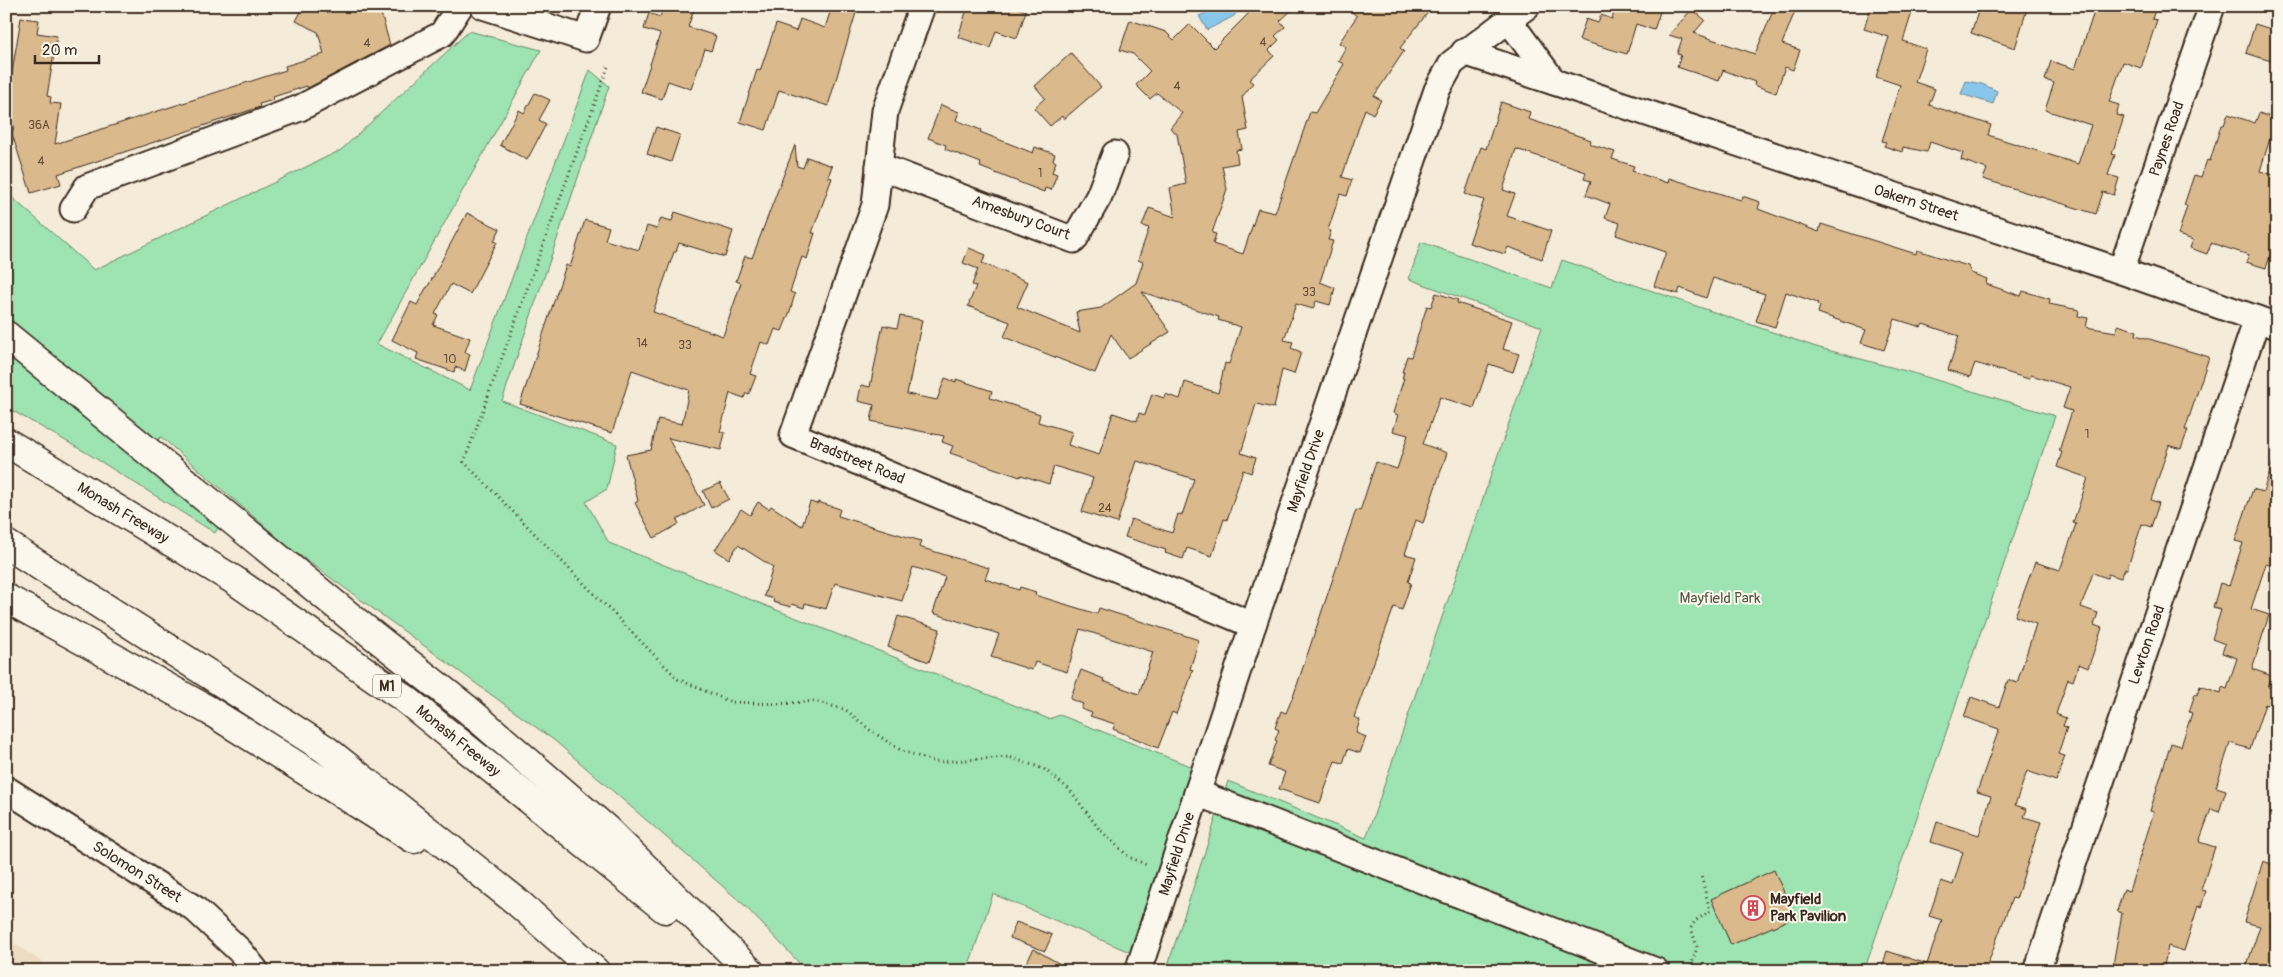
<svg xmlns="http://www.w3.org/2000/svg" width="2283" height="977" font-family="Pangolin,sans-serif">
	<style>
		.built { fill: #ecdcc2 }
		.green { fill: #9de4b2; stroke: #6c8768 }
		.water { fill: #88c7e9; stroke: #698898 }
		.building { fill: #dab98d; stroke: #3b2a1e }
		.lines { fill: none; stroke-linecap: round; stroke-linejoin: round }
		.minor-casing { stroke: #3b2a1e; stroke-width: 29 }
		.highway-casing { stroke: #3b2a1e; stroke-width: 31 }
		.path { stroke: #3b2a1e; stroke-width: 3; stroke-dasharray: 1 4; stroke-linecap: butt }
		.minor { stroke: #fbf7ec; stroke-width: 25 }
		.highway { stroke: #fbf7ec; stroke-width: 28 }
		.labels { text-anchor: middle; dominant-baseline: central; stroke-width: 4; stroke-linejoin: round; paint-order: stroke }
		.number-label { font-size: 12px; fill: #634e3a }
		.shield { fill: #fbf7ec; stroke: #75685c; stroke-width: 1 }
		.shield-label { font-size: 14px; font-weight: bold; fill: #3b2a1e }
		.street-label { font-size: 15px; fill: #3b2a1e; stroke: #fbf7ec }
		.park-label { font-size: 15px; fill: #545843; stroke: #fbf7ec }
		.poi-label { font-size: 15px; font-weight: bold; fill: #3b2a1e; stroke: #fbf7ec; text-anchor: start }
	</style>
	<rect width="100%" height="100%" fill="#f4ebd9"/>
	<filter id="ink" filterUnits="userSpaceOnUse"><feTurbulence type="fractalNoise" baseFrequency=".02" numOctaves="2"/><feDisplacementMap in="SourceGraphic" scale="10" xChannelSelector="R" yChannelSelector="G"/><feConvolveMatrix kernelMatrix="1 2 1 2 8 2 1 2 1" color-interpolation-filters="sRGB"/></filter>
	<g filter="url(#ink)">
		<polygon class="built" points="6,938 56,971 6,971"/>
		<g class="green">
			<polygon points="469,31 541,50 377,344 470,390 590,70 609,86 502,401 617,444 607,489 586,502 609,543 1049,719 1060,715 1195,768 1163,865 1142,914 1132,953 993,894 967,971 807,971 742,903 555,741 291,549 161,437 156,442 6,323 6,192 94,270 341,150"/>
			<polygon points="1421,242 1552,288 1562,260 1816,347 1913,373 2055,416 1864,971 1166,971 1228,781 1366,838 1542,327 1409,279"/>
			<polygon points="6,353 220,525 215,533 87,453 6,407"/>
		</g>
		<g class="water">
			<polygon points="1223,6 1235,6 1237,12 1234,16 1207,30 1199,16"/>
			<polygon points="1966,81 1982,84 1997,91 1993,104 1961,94"/>
		</g>
		<g class="building">
			<polygon points="304,6 379,6 390,45 308,88 307,86 273,97 274,100 259,104 260,107 58,174 61,184 31,193 12,134 14,126 6,124 6,89 9,90 21,18 39,20 37,33 57,36 47,96 51,97 50,103 61,104 55,144 286,70 285,66 324,54 318,32 296,21"/>
			<polygon points="664,6 695,6 688,27 716,36 711,51 705,49 691,89 668,81 662,99 641,92 660,34 644,29 649,13 660,17"/>
			<polygon points="832,6 858,6 828,106 779,90 766,130 740,122 757,70 760,71 776,24 796,31 800,19 825,28"/>
			<polygon points="968,6 1012,6 1026,11 1017,38 996,31 990,48 958,37"/>
			<polygon points="1256,6 1296,6 1280,21 1285,27 1275,36 1279,40 1269,50 1274,56 1249,80 1253,83 1242,97 1248,130 1239,132 1242,149 1236,150 1238,163 1222,166 1227,189 1212,233 1216,234 1213,244 1243,254 1258,209 1275,213 1310,112 1315,113 1344,64 1338,61 1346,47 1339,43 1357,16 1344,6 1433,6 1400,48 1404,51 1374,96 1381,100 1373,114 1365,109 1342,177 1352,180 1347,196 1340,194 1328,230 1331,231 1328,240 1333,241 1320,282 1335,288 1330,305 1316,301 1313,309 1296,304 1284,340 1293,342 1291,348 1301,352 1294,374 1282,370 1274,408 1256,404 1241,453 1256,458 1251,473 1243,470 1227,520 1224,519 1212,556 1187,548 1183,559 1165,553 1166,550 1125,537 1131,519 1172,533 1178,514 1182,515 1194,479 1137,461 1117,523 1082,512 1093,478 1054,466 1049,484 1021,475 1020,477 950,453 953,446 942,442 944,436 871,421 874,405 858,401 861,385 870,387 883,325 897,328 900,316 922,320 907,394 937,400 945,378 956,382 956,379 992,391 990,398 1040,414 1038,422 1072,432 1068,445 1099,455 1113,413 1137,421 1139,413 1145,415 1152,394 1164,398 1165,394 1180,399 1185,382 1218,393 1225,363 1229,364 1241,327 1218,320 1219,317 1142,292 1170,332 1128,358 1111,334 1095,373 1004,337 1010,322 968,306 976,286 972,285 978,269 963,263 969,248 986,255 982,263 1028,282 1017,307 1080,333 1076,312 1101,308 1136,283 1143,262 1138,260 1149,228 1142,226 1149,208 1175,217 1170,188 1186,184 1177,134 1170,128 1182,113 1157,93 1150,99 1136,85 1150,71 1133,54 1120,50 1130,20 1166,32 1174,40 1190,24 1214,48"/>
			<polygon points="1616,6 1662,6 1654,30 1636,24 1627,54 1579,40 1586,19 1598,23 1601,15 1612,19"/>
			<polygon points="1775,6 1797,6 1782,44 1800,50 1793,70 1785,67 1776,93 1754,85 1755,82 1723,70 1719,81 1677,67 1681,55 1677,54 1682,39 1669,35 1692,9 1705,20 1694,33 1755,54"/>
			<polygon points="1871,6 1914,6 1903,41 1926,49 1915,82 1935,89 1929,105 1991,125 1988,135 2078,164 2091,125 2045,110 2054,83 2045,80 2051,61 2075,69 2096,6 2145,6 2155,10 2152,19 2157,20 2141,68 2123,62 2109,102 2119,105 2116,115 2124,117 2112,154 2115,155 2108,175 2119,178 2114,195 2103,192 2096,214 1983,179 1987,169 1961,160 1963,153 1930,142 1927,152 1903,147 1902,152 1884,146 1886,142 1882,141 1900,85 1876,77 1889,37 1864,29"/>
			<polygon points="1980,6 2028,6 2015,48 1971,33"/>
			<polygon points="2255,24 2277,31 2277,63 2246,53"/>
			<polygon points="1071,53 1101,87 1064,119 1062,116 1050,126 1034,108 1045,98 1035,86"/>
			<polygon points="535,93 550,100 539,120 546,124 527,160 500,145 519,110 524,113"/>
			<polygon points="1501,102 1530,112 1528,119 1591,140 1590,144 1615,152 1612,159 1634,166 1632,171 1668,183 1669,178 1741,200 1742,196 1760,202 1758,209 1819,232 1821,224 1916,254 1917,250 1958,263 1968,266 1971,273 1987,279 1986,284 2021,296 2023,291 2050,299 2049,304 2079,310 2078,316 2088,318 2086,327 2116,332 2118,325 2137,331 2136,335 2209,357 2185,430 2188,430 2181,449 2169,445 2151,500 2159,503 2151,527 2142,524 2127,569 2125,569 2121,578 2108,574 2107,578 2093,573 2081,607 2098,613 2094,625 2102,628 2088,668 2079,664 2073,681 2068,679 2056,714 2066,718 2063,726 2067,727 2058,754 2065,756 2056,781 2027,771 2015,805 2027,809 2024,817 2041,822 2016,899 2012,898 1985,971 1881,971 1887,951 1927,964 1942,920 1929,916 1941,881 1953,885 1963,852 1931,842 1937,822 1979,835 1991,796 1977,792 1999,729 1964,717 1971,697 1999,707 2008,680 2017,683 2036,624 2015,616 2035,562 2060,570 2076,524 2073,523 2088,478 2057,467 2062,452 2059,451 2072,411 2063,408 2070,387 2031,375 2029,379 1975,363 1970,377 1948,370 1959,336 1923,324 1921,327 1895,319 1884,350 1861,343 1866,330 1818,313 1820,306 1817,305 1818,303 1786,292 1775,327 1756,321 1765,294 1713,278 1706,298 1680,288 1678,294 1654,286 1666,252 1616,235 1620,223 1605,218 1610,204 1586,195 1591,181 1584,179 1586,172 1516,149 1503,190 1515,194 1507,216 1551,231 1542,259 1508,247 1505,254 1469,243 1484,200 1465,194 1481,147 1486,149"/>
			<polygon points="941,105 959,112 956,120 981,130 980,132 1033,153 1035,147 1055,154 1053,160 1056,162 1052,172 1057,174 1051,190 1045,188 1044,192 980,167 981,163 945,149 946,145 928,138"/>
			<polygon points="2259,113 2276,119 2260,171 2277,176 2277,236 2266,268 2246,262 2249,255 2211,243 2207,254 2190,248 2193,240 2178,235 2187,206 2184,205 2194,175 2201,177 2207,160 2210,161 2221,125 2224,125 2228,114 2255,123"/>
			<polygon points="656,127 680,135 671,162 647,154"/>
			<polygon points="795,145 797,166 803,168 807,157 832,166 828,177 832,178 812,233 815,233 807,259 802,257 790,292 795,294 790,311 782,331 775,329 769,345 761,342 750,374 756,376 749,394 746,393 744,398 730,393 720,432 725,433 721,450 668,438 704,505 677,520 679,524 654,538 635,503 638,501 626,455 651,450 658,419 682,424 689,390 632,370 612,433 520,404 566,265 570,267 585,220 609,227 605,240 639,250 647,226 657,229 661,218 672,221 675,212 733,231 725,257 679,243 676,252 674,252 653,312 723,336 741,283 736,281 745,256 752,258"/>
			<polygon points="467,213 500,229 494,241 497,242 470,294 451,284 435,314 438,315 433,325 470,338 465,352 470,354 465,371 455,367 454,372 416,359 418,353 392,340 411,302 417,305 426,288 427,288"/>
			<polygon points="1436,293 1458,300 1457,303 1512,321 1503,349 1519,354 1513,372 1489,364 1474,408 1440,397 1423,444 1447,453 1423,523 1416,520 1405,554 1416,557 1408,582 1411,583 1402,610 1394,607 1354,717 1360,720 1356,733 1366,737 1360,753 1348,749 1343,763 1335,761 1320,803 1279,789 1285,772 1268,766 1277,741 1275,740 1279,730 1275,728 1281,711 1286,713 1294,694 1356,510 1360,511 1376,462 1397,469 1408,435 1393,431 1398,415 1393,413 1404,378 1402,378 1404,372 1402,372 1407,356 1411,357 1427,306 1431,307"/>
			<polygon points="2273,461 2277,462 2277,552 2273,566 2266,564 2251,609 2269,615 2252,669 2272,676 2268,687 2277,690 2277,708 2265,704 2250,749 2230,743 2216,787 2226,790 2219,812 2211,809 2199,842 2215,847 2201,890 2206,891 2201,907 2198,906 2184,951 2168,946 2163,971 2112,971 2122,913 2117,911 2124,889 2129,891 2154,812 2150,811 2171,743 2181,746 2192,713 2189,712 2195,694 2197,695 2200,686 2221,693 2222,687 2227,689 2237,658 2222,653 2225,644 2212,639 2221,610 2213,608 2220,583 2229,586 2243,543 2235,541 2253,489 2263,492"/>
			<polygon points="720,483 729,499 711,508 703,491"/>
			<polygon points="758,502 769,509 771,506 802,526 810,502 817,504 818,502 840,509 838,516 921,541 919,547 989,568 985,579 1019,590 1020,587 1036,592 1035,595 1097,614 1099,608 1199,640 1190,669 1193,670 1188,685 1176,714 1172,712 1158,748 1113,729 1115,724 1090,716 1092,713 1081,709 1083,704 1070,699 1081,670 1104,679 1103,681 1139,694 1153,652 1080,629 1067,672 1035,662 1032,670 991,657 999,634 933,613 945,577 913,567 902,601 835,583 826,609 805,603 804,608 792,604 791,607 773,602 774,599 764,596 773,567 738,545 729,559 715,550 741,509 750,515"/>
			<polygon points="898,616 940,629 929,662 888,647"/>
			<polygon points="2263,861 2277,866 2277,907 2270,926 2277,928 2277,971 2245,971 2260,926 2244,922"/>
			<polygon points="1774,870 1795,917 1731,945 1711,899"/>
			<polygon points="1016,922 1052,935 1045,951 1010,938"/>
			<polygon points="1034,949 1072,971 1021,971"/>
		</g>
		<g class="lines">
			<defs>
				<g id="minor">
					<polyline points="483,6 586,39 598,6"/>
					<polyline points="922,6 885,111 875,205 793,435 1253,625"/>
					<polyline points="1464,52 1554,82 1508,19"/>
					<polyline points="1554,82 2121,271 2277,326"/>
					<polyline points="879,166 1074,240 1099,196 1115,154"/>
					<polyline points="73,209 87,187 300,108 442,34 460,6"/>
					<polyline points="2121,271 2212,6"/>
					<polyline points="6,789 194,908 240,951 256,971"/>
					<polyline points="1197,793 1656,971"/>
					<polyline points="1138,971 1253,625 1437,90 1452,63 1527,6"/>
					<polyline points="2037,971 2257,319"/>
				</g>
				<g id="highway">
					<polyline points="6,335 359,624 467,709 606,829 750,971"/>
					<polyline points="6,442 234,580 404,698 665,909"/>
					<polyline points="6,544 325,749 516,901 595,971"/>
					<polyline points="6,598 210,711 414,839"/>
				</g>
			</defs>
			<use href="#minor" class="minor-casing"/>
			<use href="#highway" class="highway-casing"/>
			<g class="path">
				<polyline points="608,67 464,462 678,679 731,702 778,704 815,701 846,710 870,730 902,751 936,762 1009,757 1044,769 1070,790 1099,829 1129,857 1149,866"/>
				<polyline points="1690,971 1697,947 1691,928 1695,921 1710,911 1701,875"/>
			</g>
			<use href="#minor" class="minor"/>
			<use href="#highway" class="highway"/>
		</g>
	</g>
	<defs>
		<symbol id="building-ring" viewBox="-11 -11 22 22"><circle r="9.5" fill="#fbf7ec" stroke="#d1495b" stroke-width="1.5"/><path d="M-4-6H4V6H1V3H-1V6H-4ZM-2.5-4.3h1.7v1.8h-1.7ZM.8-4.3h1.7v1.8H.8ZM-2.5-1h1.7V.8h-1.7ZM.8-1h1.7V.8H.8Z" fill="#d1495b"/></symbol>
	</defs>
	<g fill-rule="evenodd">
		<use href="#building-ring" x="1739" y="894" width="28" height="28"/>
	</g>
	<g class="labels">
		<g class="number-label">
			<text x="1263" y="42">4</text>
			<text x="367" y="43">4</text>
			<text x="1177" y="86">4</text>
			<text x="39" y="125">36A</text>
			<text x="41" y="161">4</text>
			<text x="1040" y="173">1</text>
			<text x="1309" y="292">33</text>
			<text x="642" y="343">14</text>
			<text x="685" y="345">33</text>
			<text x="450" y="359">10</text>
			<text x="2087" y="434">1</text>
			<text x="1105" y="508">24</text>
		</g>
		<rect class="shield" x="373" y="674.5" width="28" height="23" rx="4"/>
		<g class="shield-label">
			<text x="387" y="686">M1</text>
		</g>
		<g class="street-label">
			<text transform="translate(2167 139) rotate(-71)">Paynes Road</text>
			<text transform="translate(1916 203) rotate(18)">Oakern Street</text>
			<text transform="translate(1021 218) rotate(20)">Amesbury Court</text>
			<text transform="translate(857 461) rotate(22)">Bradstreet Road</text>
			<text transform="translate(1306 471) rotate(-71)">Mayfield Drive</text>
			<text transform="translate(123 513) rotate(31)">Monash Freeway</text>
			<text transform="translate(2147 645) rotate(-71)">Lewton Road</text>
			<text transform="translate(458 741) rotate(39)">Monash Freeway</text>
			<text transform="translate(1177 854) rotate(-72)">Mayfield Drive</text>
			<text transform="translate(137 872) rotate(32)">Solomon Street</text>
		</g>
		<g class="park-label">
			<text x="1720" y="598">Mayfield Park</text>
		</g>
		<g class="poi-label">
			<text x="1770" y="899">Mayfield<tspan x="1770" dy="17">Park Pavilion</tspan></text>
		</g>
	</g>
	<rect width="2283" height="977" fill="none" stroke="#fbf7ec" stroke-width="25"/>
	<rect x="12" y="12" width="2258" height="952" fill="none" stroke="#3b2a1e" stroke-width="2" filter="url(#ink)"/>
	<path d="M35 55v8h64v-8" fill="none" stroke="#3b2a1e" stroke-width="2.5"/>
	<text x="42" y="55" font-size="15" fill="#3b2a1e" stroke="#fbf7ec" stroke-width="4" paint-order="stroke">20 m</text>
</svg>
